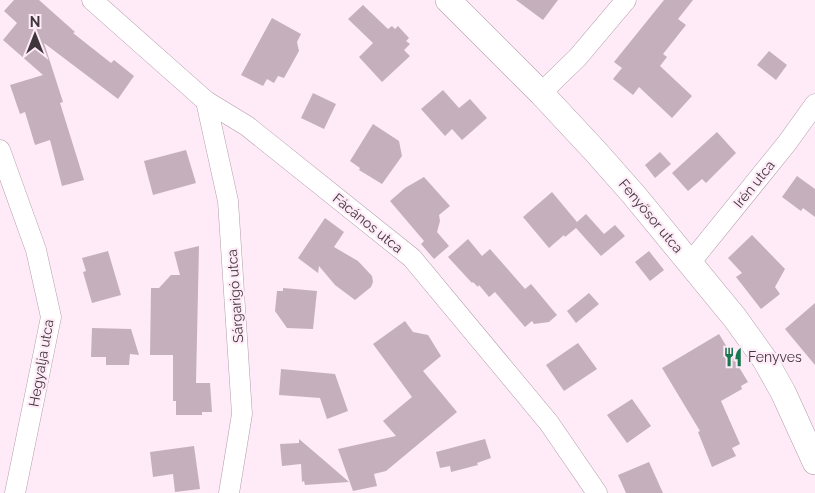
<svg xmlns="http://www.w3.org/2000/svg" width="815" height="493" font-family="Raleway,sans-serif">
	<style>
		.building { fill: #c5afbd }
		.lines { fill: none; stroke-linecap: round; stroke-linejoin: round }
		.minor-casing { stroke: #b39cab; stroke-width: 21 }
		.tertiary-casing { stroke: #b39cab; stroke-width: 26 }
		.minor { stroke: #fff; stroke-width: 20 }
		.tertiary { stroke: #fff; stroke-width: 25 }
		.labels { text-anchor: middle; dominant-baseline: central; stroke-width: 4.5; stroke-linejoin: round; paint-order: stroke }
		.street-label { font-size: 14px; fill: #3f363c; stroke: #feebf7 }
		.poi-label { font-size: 14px; fill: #3f363c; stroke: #feebf7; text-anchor: start }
	</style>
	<rect width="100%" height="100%" fill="#feebf7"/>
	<g class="building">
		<polygon points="14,0 39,0 75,32 73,33 111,63 114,60 134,76 118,99 44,43 63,102 60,103 84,180 62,186 50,140 35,145 25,112 20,114 10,85 43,75 3,40 17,23 4,11"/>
		<polygon points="516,0 558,0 543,20"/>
		<polygon points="664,0 693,0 678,19 686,25 663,54 667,57 660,66 692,96 672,118 639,87 633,95 613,79 622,68 614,62"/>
		<polygon points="363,5 388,29 392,26 395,29 398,26 409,38 406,41 410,44 404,50 410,56 382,82 359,57 373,43 348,19"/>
		<polygon points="272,18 301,34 297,42 299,51 284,78 278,76 274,83 267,79 263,86 241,75"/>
		<polygon points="769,51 787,65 776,80 757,65"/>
		<polygon points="443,90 459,108 470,99 487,118 462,140 452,129 445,136 421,109"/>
		<polygon points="313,93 336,104 324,129 301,118"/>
		<polygon points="373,124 399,141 402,156 382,184 359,170 360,168 350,161"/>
		<polygon points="717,132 736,153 706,183 702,179 688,191 672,173"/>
		<polygon points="186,150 196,183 153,195 144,161"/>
		<polygon points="660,152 671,164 655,178 645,165"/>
		<polygon points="797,176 815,189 815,217 803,208 801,211 782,197"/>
		<polygon points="424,177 450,206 439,215 440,221 437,232 449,246 434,259 421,244 424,241 390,201 405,188"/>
		<polygon points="552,192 577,222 586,214 604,234 615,225 625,236 601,256 576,228 565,237 564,235 549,248 523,217"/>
		<polygon points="325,218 344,232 334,247 358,261 372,276 373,282 371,287 355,300 335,285 319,266 318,273 298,258"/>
		<polygon points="752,235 785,269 775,287 780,294 761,309 736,277 742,273 728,258"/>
		<polygon points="468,239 482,256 490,249 525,289 531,284 557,315 549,322 534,324 532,321 525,327 495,292 489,297 479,285 478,287 473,282 472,283 448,257"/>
		<polygon points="199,246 196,383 210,383 212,412 202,412 202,415 176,415 176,401 173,401 173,355 150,355 151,288 159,288 171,275 180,275 174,252"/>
		<polygon points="108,251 121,295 92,303 83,272 86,271 82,258"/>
		<polygon points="649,251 664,270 650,281 635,262"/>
		<polygon points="283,288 317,291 313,329 287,328 275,311 277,291 283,291"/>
		<polygon points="589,293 599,304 576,323 567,311"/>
		<polygon points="815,303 815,365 785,329"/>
		<polygon points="405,321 413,332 428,335 441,356 423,371 457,412 386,471 374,474 377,486 353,491 338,449 396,436 383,421 412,397 373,344"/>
		<polygon points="92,328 131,329 139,355 130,354 129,365 106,365 106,357 91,357"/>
		<polygon points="719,334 748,382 741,386 742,389 721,401 740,444 732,448 736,456 712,467 698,432 700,431 662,368"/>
		<polygon points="578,343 597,369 564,391 546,365"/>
		<polygon points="281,369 335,374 348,411 327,419 320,398 279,395"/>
		<polygon points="632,399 651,426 627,443 607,415"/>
		<polygon points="299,439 326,462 349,482 305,485 304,481 302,482 301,464 282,466 280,444 299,443"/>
		<polygon points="485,439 491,458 477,463 478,465 451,472 450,466 440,468 436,452"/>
		<polygon points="194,446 200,489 175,492 173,474 153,477 150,452"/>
		<polygon points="649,462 663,493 626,493 618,475"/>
	</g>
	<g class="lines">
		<defs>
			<g id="minor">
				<polyline points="92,0 206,101 247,126 412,258 549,423 597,493"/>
				<polyline points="541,93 578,57 626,0"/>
				<polyline points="206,101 228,201 242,414 229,493"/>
				<polyline points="0,150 36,250 51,317 15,493"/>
				<polyline points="690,263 787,143 815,104"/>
			</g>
			<polyline id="tertiary" points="448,0 541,93 596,152 634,195 735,318 765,360 783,392 815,462"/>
		</defs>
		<use href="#minor" class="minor-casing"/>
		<use href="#tertiary" class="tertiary-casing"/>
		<use href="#minor" class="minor"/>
		<use href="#tertiary" class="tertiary"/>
	</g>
	<defs>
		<symbol id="restaurant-bare" viewBox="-9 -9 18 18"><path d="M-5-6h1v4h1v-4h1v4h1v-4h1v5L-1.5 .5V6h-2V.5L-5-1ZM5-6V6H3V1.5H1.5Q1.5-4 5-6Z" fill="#18774e" stroke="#feebf7" stroke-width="2.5" paint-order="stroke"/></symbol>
	</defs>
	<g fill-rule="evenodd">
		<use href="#restaurant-bare" x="719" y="343" width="28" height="28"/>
	</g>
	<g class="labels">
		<g class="street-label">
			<text transform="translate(754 184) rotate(-51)">Irén utca</text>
			<text transform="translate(651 216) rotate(50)">Fenyősor utca</text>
			<text transform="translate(368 223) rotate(39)">Fácános utca</text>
			<text transform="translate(235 296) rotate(-94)">Sárgarigó utca</text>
			<text transform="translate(41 363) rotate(-80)">Hegyalja utca</text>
		</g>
		<g class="poi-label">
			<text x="748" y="357">Fenyves</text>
		</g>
	</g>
	<g transform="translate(35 35)" stroke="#feebf7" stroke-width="4" paint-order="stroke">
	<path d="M0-4L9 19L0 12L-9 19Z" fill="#3f363c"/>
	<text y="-8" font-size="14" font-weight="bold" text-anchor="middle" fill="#3f363c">N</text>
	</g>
</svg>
